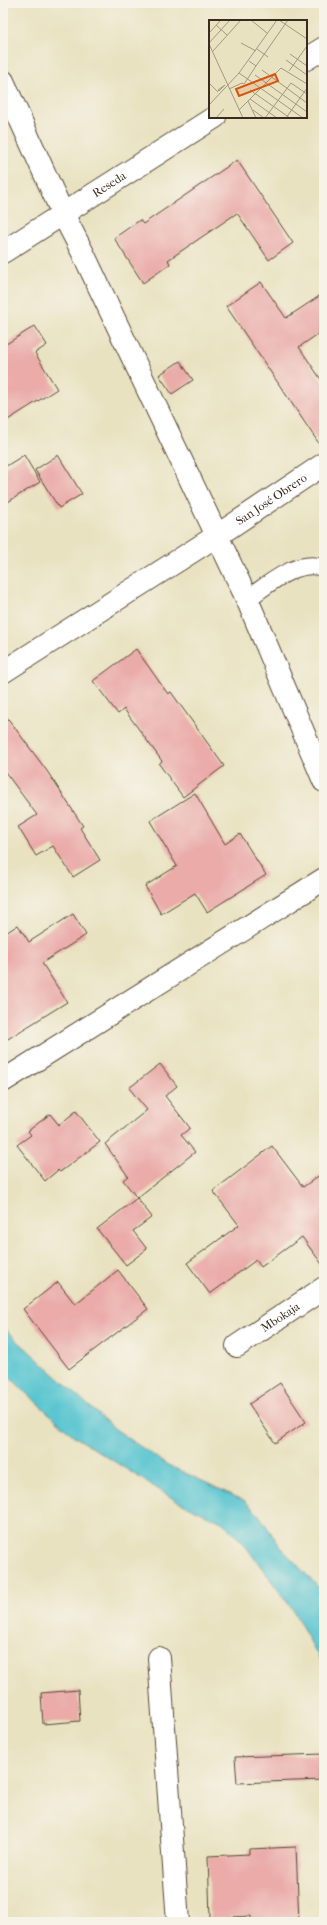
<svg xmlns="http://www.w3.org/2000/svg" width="327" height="1925" font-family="'IM FELL French Canon',serif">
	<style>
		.water { fill: #58c5d0; stroke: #4a7877 }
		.building { fill: #eaaba9 }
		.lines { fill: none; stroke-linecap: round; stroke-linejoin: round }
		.service-casing { stroke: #554636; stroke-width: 19 }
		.minor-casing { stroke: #554636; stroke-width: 24 }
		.service { stroke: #fff; stroke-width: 17 }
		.minor { stroke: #fff; stroke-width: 22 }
		.labels { text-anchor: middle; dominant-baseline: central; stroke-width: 4; stroke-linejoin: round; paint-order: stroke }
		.street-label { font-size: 12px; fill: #3b2a1e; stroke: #f7f3e8 }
		.inset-road { fill: none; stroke: #a39880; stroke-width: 1 }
		.view { fill: #d7540e; fill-opacity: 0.15; stroke: #d7540e; stroke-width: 2 }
		.inset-edge { fill: none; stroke: #3b2a1e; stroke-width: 2 }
	</style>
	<rect width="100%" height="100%" fill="#f7f3e8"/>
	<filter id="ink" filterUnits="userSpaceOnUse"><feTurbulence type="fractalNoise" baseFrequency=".025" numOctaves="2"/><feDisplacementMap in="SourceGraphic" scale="8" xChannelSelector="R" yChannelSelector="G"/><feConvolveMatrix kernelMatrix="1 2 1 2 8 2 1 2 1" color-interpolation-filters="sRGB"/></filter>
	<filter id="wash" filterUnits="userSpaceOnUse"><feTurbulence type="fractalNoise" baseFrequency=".012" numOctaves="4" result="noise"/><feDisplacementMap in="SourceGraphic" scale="16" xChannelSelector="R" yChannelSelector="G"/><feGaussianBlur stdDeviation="0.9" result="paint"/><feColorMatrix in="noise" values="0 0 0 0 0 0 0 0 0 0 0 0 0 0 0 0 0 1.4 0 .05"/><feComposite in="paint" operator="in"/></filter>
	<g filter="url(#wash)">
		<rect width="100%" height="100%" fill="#e9e2c1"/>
		<polygon class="water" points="3,1325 9,1333 111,1426 151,1454 166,1464 245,1501 259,1515 282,1549 324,1593 324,1667 293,1610 244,1544 222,1522 180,1503 74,1436 25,1392 3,1370"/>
		<g id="blocks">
			<g class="building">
				<polygon points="237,160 293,243 269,260 237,213 168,260 170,264 143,283 114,238 140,220 143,224"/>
				<polygon points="261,282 286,318 324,293 324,330 299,347 324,384 324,451 226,306"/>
				<polygon points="35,326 47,345 35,353 57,389 3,423 3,346"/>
				<polygon points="180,361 193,380 172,394 159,375"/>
				<polygon points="24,455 40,482 3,505 3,468"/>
				<polygon points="58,455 82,494 59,508 35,470"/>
				<polygon points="136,649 168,694 171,692 224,766 183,797 159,764 162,761 124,709 118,714 93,681"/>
				<polygon points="3,712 47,771 83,826 80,828 100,860 73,877 53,846 36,856 18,827 37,815 3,769"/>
				<polygon points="195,793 225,844 240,834 266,875 207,912 195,893 161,914 145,886 177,866 150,821"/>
				<polygon points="73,914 86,935 42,963 67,1002 3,1042 3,935 18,925 29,942"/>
				<polygon points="160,1064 177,1086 165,1096 190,1128 181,1135 195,1152 137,1198 123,1180 128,1176 105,1144 147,1110 129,1088"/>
				<polygon points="76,1111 100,1142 60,1172 58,1170 45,1181 17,1145 31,1135 28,1131 50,1114 59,1125"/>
				<polygon points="272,1146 303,1187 324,1172 324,1267 302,1237 261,1267 256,1260 210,1294 187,1263 239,1225 213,1191"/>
				<polygon points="137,1198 152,1217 133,1231 147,1249 126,1265 97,1229"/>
				<polygon points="118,1270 148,1309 69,1369 23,1309 58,1282 75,1304"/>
				<polygon points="280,1383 306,1422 275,1443 249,1404"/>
				<polygon points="78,1690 80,1721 43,1724 41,1693"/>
				<polygon points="324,1754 324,1780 237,1783 235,1757"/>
				<polygon points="296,1847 299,1922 251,1922 251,1916 210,1918 208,1856 249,1854 249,1849"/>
			</g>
		</g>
	</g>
	<g filter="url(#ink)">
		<use href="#blocks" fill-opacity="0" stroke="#554636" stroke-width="1"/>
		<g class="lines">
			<defs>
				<path id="service" d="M247,599C268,585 297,558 324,568"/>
				<g id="minor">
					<polyline points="306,59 324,48"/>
					<polyline points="3,81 61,210 83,253 247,599 324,781"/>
					<path id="s1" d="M3,252L215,117"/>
					<path id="s2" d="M3,672L218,535L324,464"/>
					<polyline points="3,1081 324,879"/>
					<path id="s3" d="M237,1346L324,1288"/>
					<polyline points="159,1658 178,1922"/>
				</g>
			</defs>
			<use href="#service" class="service-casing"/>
			<use href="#minor" class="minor-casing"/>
			<use href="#service" class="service"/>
			<use href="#minor" class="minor"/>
		</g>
	</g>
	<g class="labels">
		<g class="street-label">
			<text stroke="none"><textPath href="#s1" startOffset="126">Reseda</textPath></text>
			<text stroke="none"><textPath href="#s2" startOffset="319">San José Obrero</textPath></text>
			<text stroke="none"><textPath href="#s3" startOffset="52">Mbokaja</textPath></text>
		</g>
	</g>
	<g transform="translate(209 20)">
		<rect width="98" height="98" fill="#e9e2c1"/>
		<path class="inset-road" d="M42,0L58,13M70,0L98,19M7,5L18,15M0,13L12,0M0,23L21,0M32,23L47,31M0,24L34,98M48,29L59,37M4,31L32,0M81,34L98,46M77,40L98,55M40,41L47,46L79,0M53,50L98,83M80,51L98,26M30,53L94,98M46,55L98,92M0,63L9,72M16,65L10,71L9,70ZM20,69L33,63L35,64L47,46M41,70L81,98M41,79L68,98M39,81L47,98M0,85L30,53L68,0M30,90L72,48L98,64M44,90L55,98M7,98L15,89M56,98L82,63L98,74M77,98L98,68"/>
		<path class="view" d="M66,54L69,61L30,76L27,69Z"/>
		<rect width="98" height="98" class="inset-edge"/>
	</g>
	<rect width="327" height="1925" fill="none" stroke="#f7f3e8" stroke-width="16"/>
</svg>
